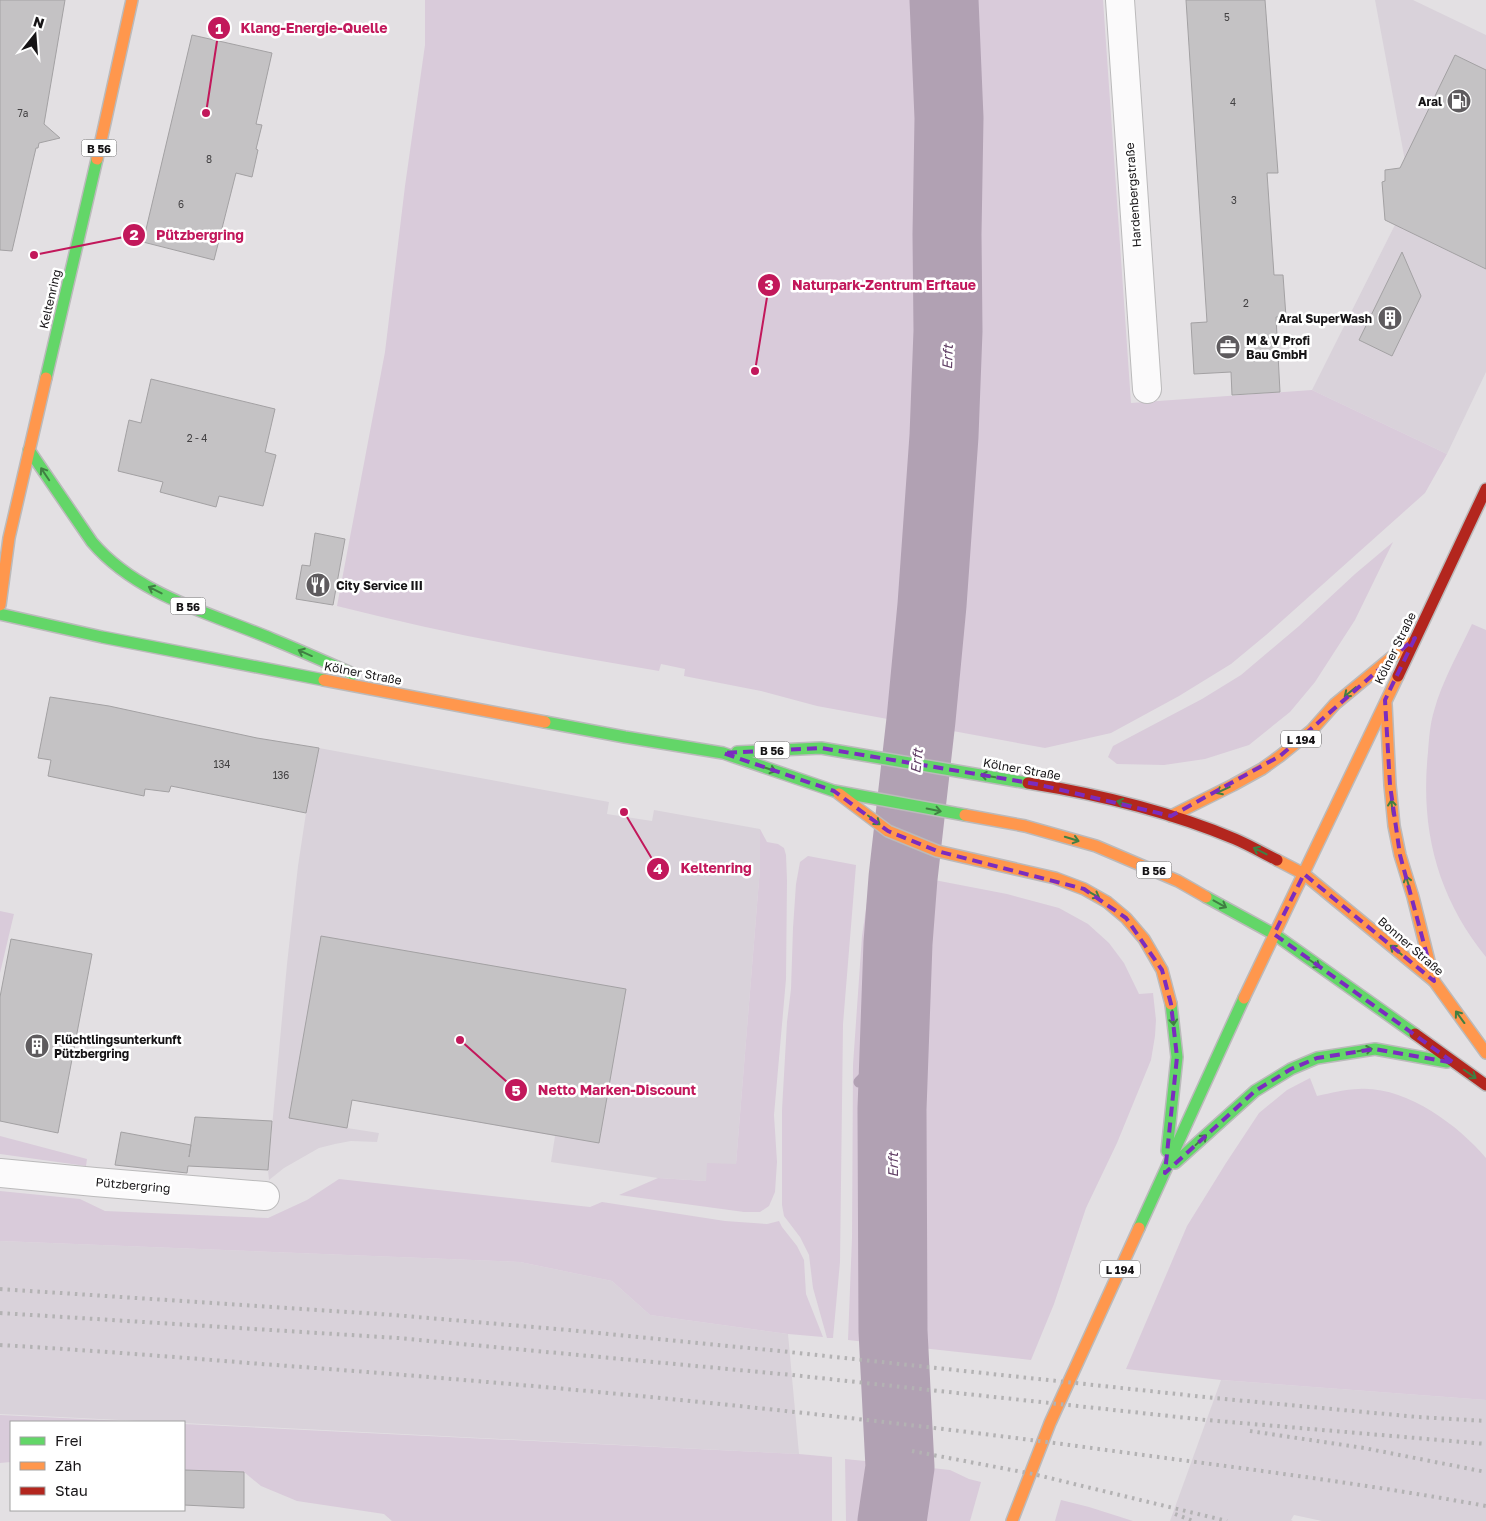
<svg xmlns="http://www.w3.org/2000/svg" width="1486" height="1521" font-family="'Golos Text',sans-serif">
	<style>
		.built { fill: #d9d2da }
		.green { fill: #d9cbda }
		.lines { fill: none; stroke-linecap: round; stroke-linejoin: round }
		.stream { stroke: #b1a1b3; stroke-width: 11 }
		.river { stroke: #b1a1b3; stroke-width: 69 }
		.building { fill: #c4c2c4; stroke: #a3a1a3 }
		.street-casing { stroke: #bbbabb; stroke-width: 30 }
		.fast-casing { stroke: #bbbabb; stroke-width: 14 }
		.slow-casing { stroke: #bbbabb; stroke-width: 14 }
		.jam-casing { stroke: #bbbabb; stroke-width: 14 }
		.street { stroke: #fbfafb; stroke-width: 28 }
		.fast { stroke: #63d668; stroke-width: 11 }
		.slow { stroke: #ff974d; stroke-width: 11 }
		.jam { stroke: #b3261e; stroke-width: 11 }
		.rail { stroke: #b3b2b3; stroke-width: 4; stroke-dasharray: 2.5 5; stroke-linecap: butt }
		.oneway { stroke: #407f43 }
		.marked { fill: none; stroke: #7b2cbf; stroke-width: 4; stroke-dasharray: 10 6; stroke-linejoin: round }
		.labels { text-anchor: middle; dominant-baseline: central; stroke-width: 5; stroke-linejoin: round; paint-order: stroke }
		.number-label { font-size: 10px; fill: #424042 }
		.shield { fill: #fff; stroke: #5c5a5c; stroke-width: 1 }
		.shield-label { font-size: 11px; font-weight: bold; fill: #161416 }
		.poi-label { font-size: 12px; font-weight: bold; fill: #161416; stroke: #fff; text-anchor: start }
		.street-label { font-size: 12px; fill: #161416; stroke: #fff }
		.water-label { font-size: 14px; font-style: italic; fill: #613f65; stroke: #fff }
		.leader { fill: none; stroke: #c2185b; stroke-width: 2 }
		.callout-dot { fill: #c2185b; stroke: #fff; stroke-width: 2 }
		.mark-label { font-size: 15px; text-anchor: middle; font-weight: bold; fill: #fff }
		.callout-label { font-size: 14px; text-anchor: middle; font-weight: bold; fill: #c2185b; stroke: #fff; stroke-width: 5; stroke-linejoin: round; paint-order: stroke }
	</style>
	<rect width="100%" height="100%" fill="#e3e0e3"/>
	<g class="built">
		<polygon points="1375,0 1413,0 1486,35 1486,372 1447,454 1312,390 1411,193"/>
		<polygon points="319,748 609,802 607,814 652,821 654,810 760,829 760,868 736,1164 706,1181 658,1178 551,1162 555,1136 352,1100 347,1128 379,1133 377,1142 351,1141 335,1144 319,1148 284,1168 269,1180 268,1170 287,964 298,866 306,813"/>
		<polygon points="0,1241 520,1262 612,1281 650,1315 788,1334 799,1454 184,1423 184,1422 159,1422 0,1414"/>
		<polygon points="1221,1380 1486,1400 1486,1521 1322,1521 1294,1515 1291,1520 1293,1521 1170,1521"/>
	</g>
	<g class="green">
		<path d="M425,0H1103L1131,403L1312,390L1447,454L1425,493L1266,635L1231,664L1179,696L1111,733L1045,748L817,706L761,691L684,676L685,669L661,664L659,671C551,653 443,633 337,606L385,352L405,186L425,45Z"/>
		<polygon points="1393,542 1355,620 1315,682 1290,712 1249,745 1205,759 1164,765 1117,764 1108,757 1113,746 1202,699 1241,675 1299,626 1355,574"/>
		<path d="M1472,624L1486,630V957C1437,896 1420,829 1428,752C1429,739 1430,724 1434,711C1442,681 1459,652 1472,624Z"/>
		<polygon points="760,829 767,842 778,844 784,848 786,855 787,880 786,979 774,1115 777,1162 775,1192 769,1206 760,1212 744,1212 619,1195 658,1178 706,1181 707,1163 736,1164 760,868"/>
		<polygon points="808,856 856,865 843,1024 840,1262 833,1338 827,1338 813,1288 809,1255 800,1237 784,1216 782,1205 782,1110 787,1022 791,989 793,928 796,884 800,862"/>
		<polygon points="872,868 1007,894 1059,908 1088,924 1109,943 1124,963 1139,994 1153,993 1156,1020 1155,1036 1151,1060 1117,1143 1086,1208 1054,1304 1031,1360 848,1340 852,1238 853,1065 862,936"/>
		<polygon points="0,911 14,914 0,973"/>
		<path d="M1310,1078L1317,1096C1331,1093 1345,1089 1359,1089C1405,1086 1457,1124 1486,1158V1400L1221,1380L1126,1369L1187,1226L1226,1163L1259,1113L1287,1090Z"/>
		<polygon points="0,1136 87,1159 86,1166 0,1154"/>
		<polygon points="339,1179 590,1207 602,1202 725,1221 767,1224 779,1221 782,1227 797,1246 804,1260 806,1294 823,1337 788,1334 650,1315 612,1281 520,1262 0,1241 0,1191 80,1199 105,1211 268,1218 307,1200"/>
		<polygon points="0,1415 146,1422 11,1422 11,1462 0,1463"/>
		<polygon points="184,1424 799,1454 832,1457 832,1521 392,1521 384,1514 297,1501 261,1486 244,1472 184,1470"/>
		<polygon points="845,1459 885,1463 875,1521 846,1521"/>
		<polygon points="914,1466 950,1470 969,1479 981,1482 970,1521 906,1521"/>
		<polygon points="1061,1500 1089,1507 1133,1521 1055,1521"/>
	</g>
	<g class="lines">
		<polyline class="stream" points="859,1082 894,1047"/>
		<polyline class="river" points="892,1521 900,1467 893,1331 892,1109 898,943 903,878 921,720 932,605 944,436 948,331 947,234 949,118 944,0"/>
	</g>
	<g class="building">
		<polygon points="0,0 65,0 44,124 60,138 39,143 38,148 36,148 12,251 0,250"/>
		<polygon points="1186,0 1265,0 1278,173 1267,173 1274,275 1283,275 1286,317 1276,317 1280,392 1232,395 1231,372 1194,374 1191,323 1207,322"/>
		<polygon points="192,35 272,53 256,124 262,125 256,149 258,150 252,177 236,173 214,260 143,242"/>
		<polygon points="1455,55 1486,70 1486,269 1385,220 1382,182 1385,181 1385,170 1400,168"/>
		<polygon points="1402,252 1421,296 1392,356 1359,340"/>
		<polygon points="151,379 275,409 265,452 276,455 263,506 219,496 216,507 160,492 163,482 118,471 129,420 141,423"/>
		<polygon points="315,533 345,539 333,605 296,599 302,565 310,566"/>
		<polygon points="50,697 109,706 257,738 319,748 306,813 171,786 169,792 145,789 144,796 48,776 51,760 38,758"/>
		<polygon points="321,936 626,989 599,1143 352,1100 347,1128 289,1118"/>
		<polygon points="11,939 92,954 58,1133 0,1121 0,997"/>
		<polygon points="195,1117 272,1121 268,1170 188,1166 187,1173 115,1165 121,1132 191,1145 189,1157"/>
		<polygon points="184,1470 244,1472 244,1508 184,1505"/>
	</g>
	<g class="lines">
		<defs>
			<g id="street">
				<polyline points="1120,0 1147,389"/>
				<polyline points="0,1173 95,1182 265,1196"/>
			</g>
			<g id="fast">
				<polyline points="46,378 97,159"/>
				<path d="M29,450L92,542C137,595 210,613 272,639C299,650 326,662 353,674"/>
				<polyline points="0,614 102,637 324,680"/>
				<polyline points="545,722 625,737 723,753 834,791 965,815"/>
				<polyline points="737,752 821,748 1028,783"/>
				<polyline points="1206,897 1274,934 1415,1034"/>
				<polyline points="1167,1151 1177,1057 1171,1004"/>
				<polyline points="1175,1163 1255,1091 1291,1069 1317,1058 1375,1049 1447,1062"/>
				<polyline points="1139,1228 1244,998"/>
			</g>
			<g id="slow">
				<polyline points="97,159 132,0"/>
				<polyline points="0,605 9,538 46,378"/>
				<polyline points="324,680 545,722"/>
				<polyline points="1386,704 1390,785 1394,826 1400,855 1413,897 1434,981"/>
				<polyline points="839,794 888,831 937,851 1055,878 1084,889 1107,902 1126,918 1144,939 1162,970 1171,1004"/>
				<polyline points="965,815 1025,826 1096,846 1178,881 1206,897"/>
				<polyline points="1171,816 1233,785 1262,769 1280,756 1312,730 1335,704 1409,643"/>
				<polyline points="1277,860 1304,874 1434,981 1486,1053"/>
				<polyline points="1244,998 1398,676"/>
				<polyline points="1012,1521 1050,1423 1139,1228"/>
			</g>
			<g id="jam">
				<polyline points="1398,676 1486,489"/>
				<path d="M1028,783C1097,794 1171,812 1235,839C1249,845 1263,853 1277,860"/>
				<polyline points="1415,1034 1486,1085"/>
			</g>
		</defs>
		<use href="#street" class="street-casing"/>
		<use href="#fast" class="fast-casing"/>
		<use href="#slow" class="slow-casing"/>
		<use href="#jam" class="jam-casing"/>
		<use href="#street" class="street"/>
		<use href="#fast" class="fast"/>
		<use href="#slow" class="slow"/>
		<use href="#jam" class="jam"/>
		<g class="rail">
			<polyline points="0,1289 394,1315 568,1330 789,1352 1214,1398 1418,1417 1486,1421"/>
			<polyline points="0,1313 398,1338 792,1375 1206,1420 1486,1444"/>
			<path d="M0,1345C88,1350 175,1357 262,1364C535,1384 806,1410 1077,1446C1214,1465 1351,1481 1486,1506"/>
			<polyline points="1250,1431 1364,1448 1486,1472"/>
			<polyline points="912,1451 1033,1474 1227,1521"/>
			<polyline points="1175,1514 1193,1521"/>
		</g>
	</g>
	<defs><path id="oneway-shaft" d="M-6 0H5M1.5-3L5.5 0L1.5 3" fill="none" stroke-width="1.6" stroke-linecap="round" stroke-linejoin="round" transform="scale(1.25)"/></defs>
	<g class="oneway">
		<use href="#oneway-shaft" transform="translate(45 474) rotate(-124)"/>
		<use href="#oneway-shaft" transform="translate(155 590) rotate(-153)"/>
		<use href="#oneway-shaft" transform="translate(305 653) rotate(-156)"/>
		<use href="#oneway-shaft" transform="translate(1350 692) rotate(140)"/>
		<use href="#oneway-shaft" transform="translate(769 769) rotate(19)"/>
		<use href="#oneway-shaft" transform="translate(988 776) rotate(-170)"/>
		<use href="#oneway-shaft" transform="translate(1223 790) rotate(155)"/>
		<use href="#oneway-shaft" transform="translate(1124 803) rotate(-165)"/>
		<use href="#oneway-shaft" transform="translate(1392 807) rotate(-96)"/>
		<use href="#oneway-shaft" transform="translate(934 810) rotate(11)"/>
		<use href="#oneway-shaft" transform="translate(874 820) rotate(37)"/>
		<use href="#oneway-shaft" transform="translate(1072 839) rotate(17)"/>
		<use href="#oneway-shaft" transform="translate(1260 851) rotate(-153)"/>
		<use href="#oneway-shaft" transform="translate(1408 883) rotate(-107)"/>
		<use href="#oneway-shaft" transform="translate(1093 894) rotate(29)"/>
		<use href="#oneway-shaft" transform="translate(1220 904) rotate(29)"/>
		<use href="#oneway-shaft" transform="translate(1396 950) rotate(-141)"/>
		<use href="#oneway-shaft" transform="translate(1314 963) rotate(35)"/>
		<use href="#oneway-shaft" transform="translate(1460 1017) rotate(-126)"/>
		<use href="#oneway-shaft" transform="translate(1173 1018) rotate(84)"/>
		<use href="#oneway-shaft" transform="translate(1365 1050) rotate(-9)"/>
		<use href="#oneway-shaft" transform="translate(1470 1074) rotate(35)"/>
		<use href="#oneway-shaft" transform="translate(1201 1140) rotate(-43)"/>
	</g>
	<path class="marked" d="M1415,638L1385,700L1390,785L1400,855L1434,981L1304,874L1274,934L1454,1063L1375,1049L1317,1058L1291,1069L1255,1091L1165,1173L1177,1057L1171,1004L1162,970L1126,918L1084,889L937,851L888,831L834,791L723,753L821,748L1036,784L1171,816L1280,756Z"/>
	<defs>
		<symbol id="fuel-disc" viewBox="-11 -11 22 22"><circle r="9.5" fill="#5e5b5e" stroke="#fff"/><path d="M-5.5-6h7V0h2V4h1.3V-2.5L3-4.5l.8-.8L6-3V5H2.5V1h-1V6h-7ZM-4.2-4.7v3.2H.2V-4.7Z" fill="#fff"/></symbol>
		<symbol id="building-disc" viewBox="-11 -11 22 22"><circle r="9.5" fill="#5e5b5e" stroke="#fff"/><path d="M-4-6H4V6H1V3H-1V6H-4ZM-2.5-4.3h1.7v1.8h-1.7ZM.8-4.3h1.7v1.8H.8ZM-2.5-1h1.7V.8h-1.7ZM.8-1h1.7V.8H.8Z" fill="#fff"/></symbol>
		<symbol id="office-disc" viewBox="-11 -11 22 22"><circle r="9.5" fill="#5e5b5e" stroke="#fff"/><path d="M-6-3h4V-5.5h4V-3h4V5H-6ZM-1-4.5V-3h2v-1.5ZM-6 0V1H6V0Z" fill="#fff"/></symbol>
		<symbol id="restaurant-disc" viewBox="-11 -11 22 22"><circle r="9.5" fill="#5e5b5e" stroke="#fff"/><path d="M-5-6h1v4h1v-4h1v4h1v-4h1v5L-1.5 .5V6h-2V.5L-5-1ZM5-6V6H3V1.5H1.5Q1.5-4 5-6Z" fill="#fff"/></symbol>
	</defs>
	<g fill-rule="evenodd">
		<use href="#fuel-disc" x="1445" y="87" width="28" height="28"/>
		<use href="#building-disc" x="1376" y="304" width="28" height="28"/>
		<use href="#office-disc" x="1214" y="333" width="28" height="28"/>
		<use href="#restaurant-disc" x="304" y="571" width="28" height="28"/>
		<use href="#building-disc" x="23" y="1032" width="28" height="28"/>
	</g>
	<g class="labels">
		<g class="number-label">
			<text x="1227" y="17">5</text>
			<text x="1233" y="102">4</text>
			<text x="23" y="113">7a</text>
			<text x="209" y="159">8</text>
			<text x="1234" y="200">3</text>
			<text x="181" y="204">6</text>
			<text x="1246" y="303">2</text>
			<text x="197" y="438">2 - 4</text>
			<text x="222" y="764">134</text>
			<text x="281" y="775">136</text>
		</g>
		<g class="shield">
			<rect x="81.5" y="139.5" width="35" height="17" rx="4"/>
			<rect x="170.5" y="597.5" width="35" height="17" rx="4"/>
			<rect x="1281" y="730.5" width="40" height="17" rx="4"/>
			<rect x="754.5" y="741.5" width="35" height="17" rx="4"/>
			<rect x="1136.5" y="861.5" width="35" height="17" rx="4"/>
			<rect x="1100" y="1260.5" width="40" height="17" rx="4"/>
		</g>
		<g class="shield-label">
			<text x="99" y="148">B 56</text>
			<text x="188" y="606">B 56</text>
			<text x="1301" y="739">L 194</text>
			<text x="772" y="750">B 56</text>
			<text x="1154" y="870">B 56</text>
			<text x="1120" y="1269">L 194</text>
		</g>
		<g class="poi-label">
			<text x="1442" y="101" text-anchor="end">Aral</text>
			<text x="1372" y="318" text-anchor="end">Aral SuperWash</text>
			<text x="1246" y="340">M &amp; V Profi<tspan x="1246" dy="14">Bau GmbH</tspan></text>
			<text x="336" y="585">City Service III</text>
			<text x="54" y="1039">Flüchtlingsunterkunft<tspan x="54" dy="14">Pützbergring</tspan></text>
		</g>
		<g class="street-label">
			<text transform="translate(1133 195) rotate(-94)">Hardenbergstraße</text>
			<text transform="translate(50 299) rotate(-77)">Keltenring</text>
			<text transform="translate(1395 648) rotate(-64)">Kölner Straße</text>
			<text transform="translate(363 673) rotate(11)">Kölner Straße</text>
			<text transform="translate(1022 769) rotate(10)">Kölner Straße</text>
			<text transform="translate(1411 946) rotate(41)">Bonner Straße</text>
			<text transform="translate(133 1185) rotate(5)">Pützbergring</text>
		</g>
		<g class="water-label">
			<text transform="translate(947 357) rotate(-88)">Erft</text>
			<text transform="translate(916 761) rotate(-84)">Erft</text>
			<text transform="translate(892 1165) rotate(-90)">Erft</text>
		</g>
	</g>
	<path class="leader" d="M206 113L219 28M34 255L134 235M755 371L769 285M624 812L658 869M460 1040L516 1090"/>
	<g class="callout-dot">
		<circle cx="206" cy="113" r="5"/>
		<circle cx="34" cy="255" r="5"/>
		<circle cx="755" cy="371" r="5"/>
		<circle cx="624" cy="812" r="5"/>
		<circle cx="460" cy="1040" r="5"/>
		<circle cx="219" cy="28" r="12"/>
		<circle cx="134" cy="235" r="12"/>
		<circle cx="769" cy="285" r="12"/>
		<circle cx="658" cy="869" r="12"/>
		<circle cx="516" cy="1090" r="12"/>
	</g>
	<g class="mark-label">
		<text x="219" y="34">1</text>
		<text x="134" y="240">2</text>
		<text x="769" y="290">3</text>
		<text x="658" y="874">4</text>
		<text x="516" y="1096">5</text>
	</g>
	<g class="callout-label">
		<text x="314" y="33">Klang-Energie-Quelle</text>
		<text x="200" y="240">Pützbergring</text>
		<text x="884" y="290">Naturpark-Zentrum Erftaue</text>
		<text x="716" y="873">Keltenring</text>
		<text x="617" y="1095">Netto Marken-Discount</text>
	</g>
	<rect x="10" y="1421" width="175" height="90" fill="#ffffff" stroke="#a2a1a2"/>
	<rect x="20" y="1437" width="25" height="8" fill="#63d668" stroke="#a2a1a2"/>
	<text x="55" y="1446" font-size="15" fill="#161416">Frei</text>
	<rect x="20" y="1462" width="25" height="8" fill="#ff974d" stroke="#a2a1a2"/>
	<text x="55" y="1471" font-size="15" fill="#161416">Zäh</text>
	<rect x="20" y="1487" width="25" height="8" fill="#b3261e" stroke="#a2a1a2"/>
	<text x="55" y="1496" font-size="15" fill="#161416">Stau</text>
	<g transform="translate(35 35) rotate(17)" stroke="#ffffff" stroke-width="4" paint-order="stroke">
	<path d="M0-4L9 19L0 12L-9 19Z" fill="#161416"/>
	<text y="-8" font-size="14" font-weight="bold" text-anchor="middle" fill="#161416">N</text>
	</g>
</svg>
